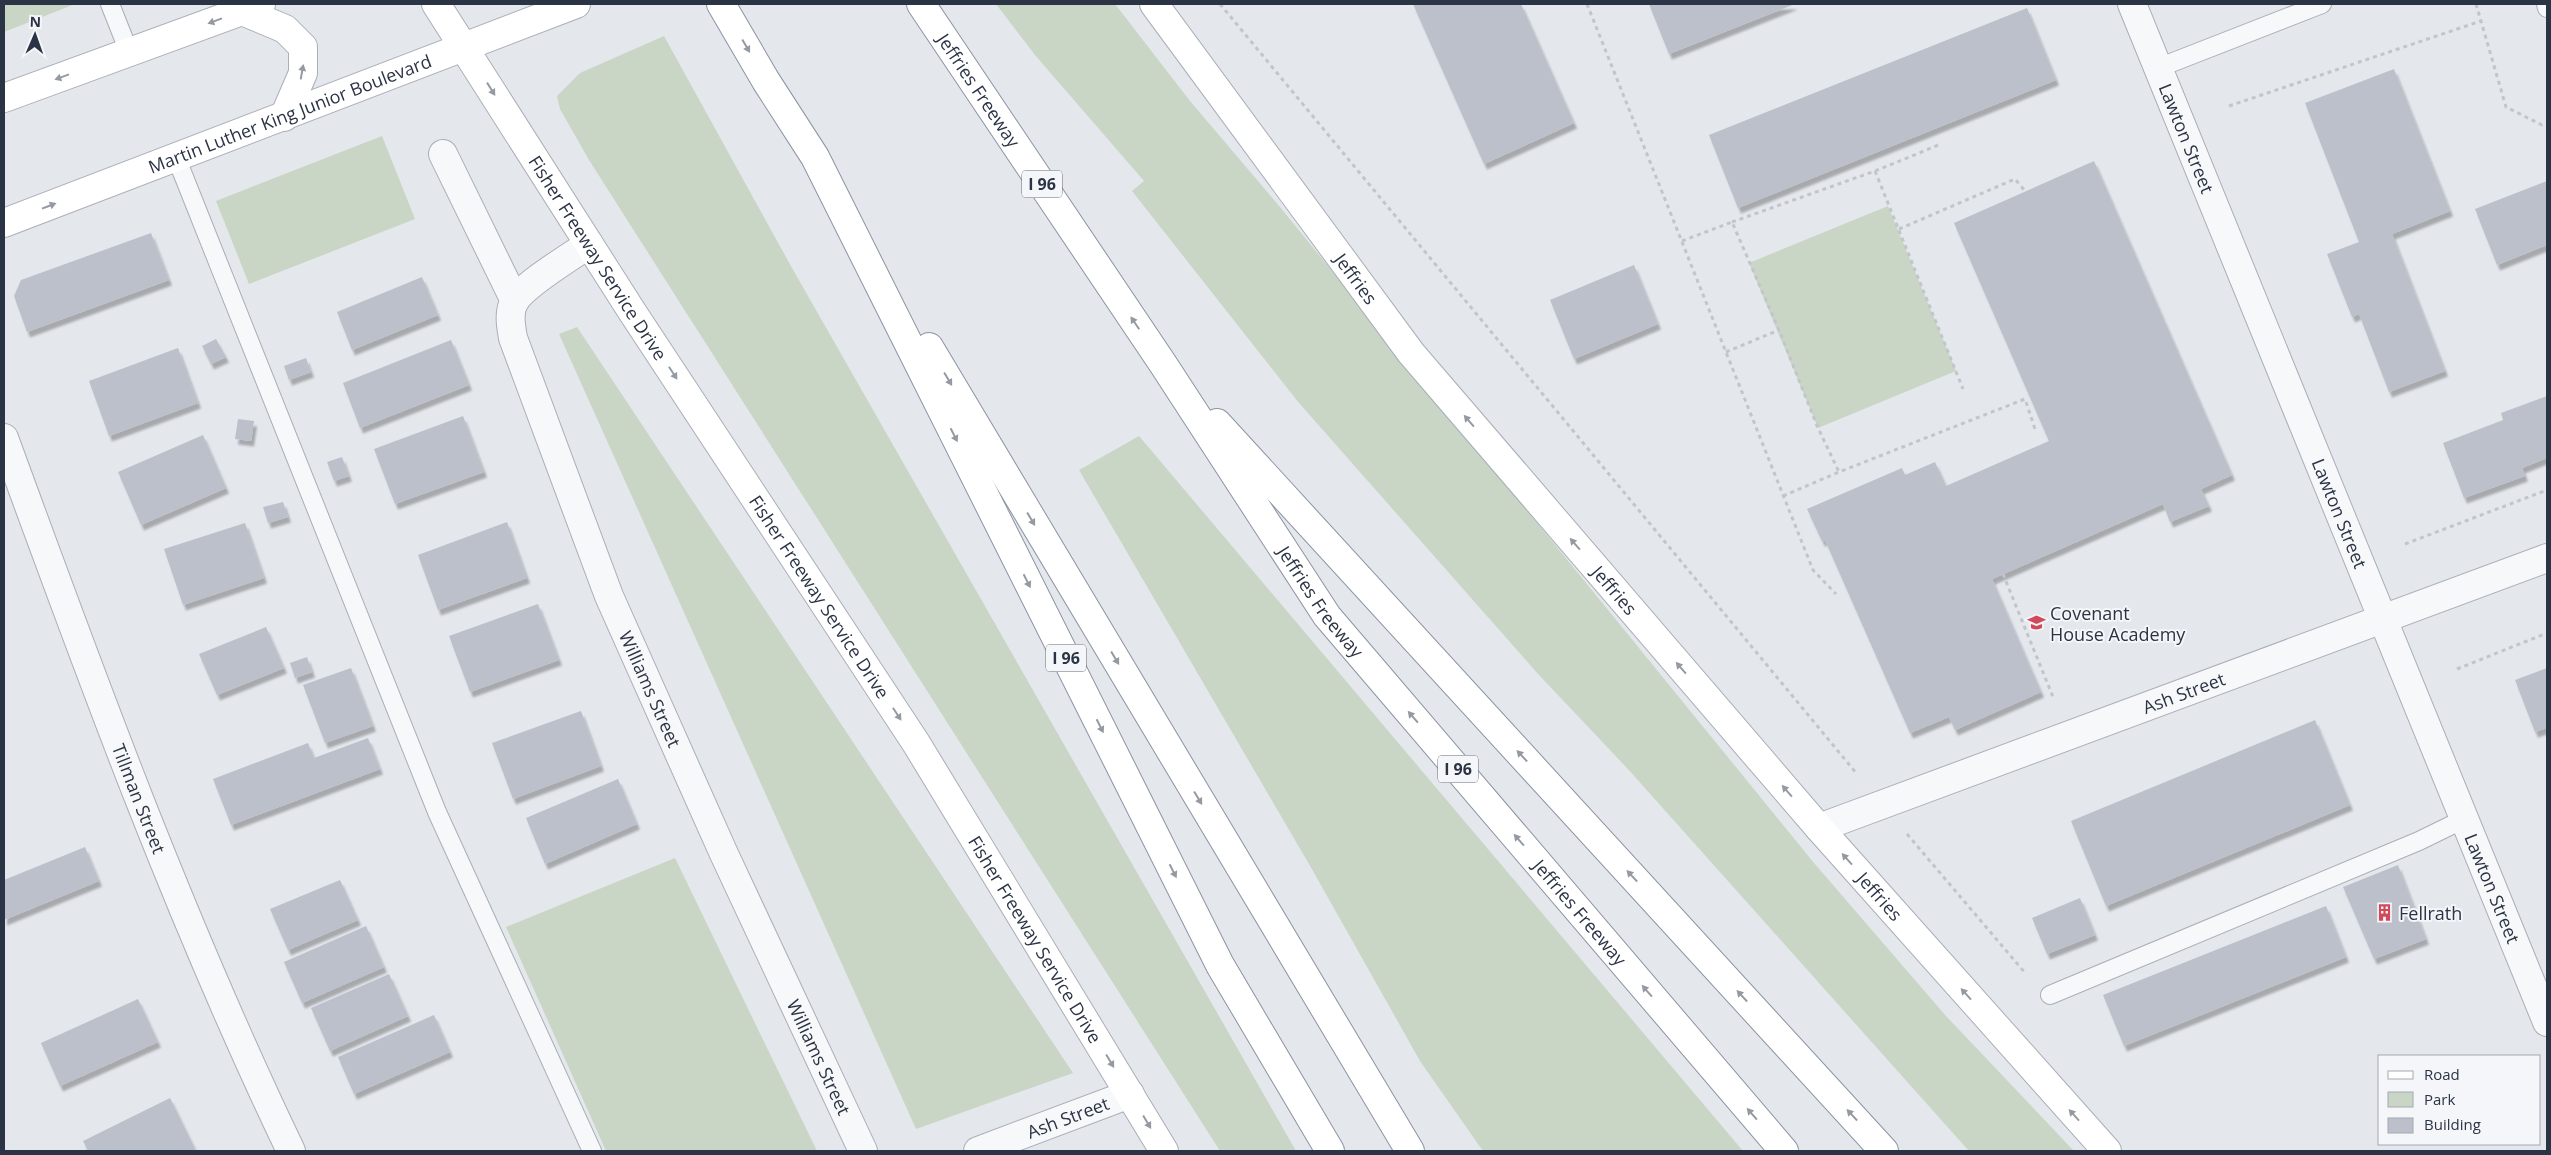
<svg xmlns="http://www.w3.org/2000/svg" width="2551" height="1155" font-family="'Open Sans',sans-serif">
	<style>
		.green { fill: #c9d6c5 }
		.building { fill: #bbc0ca; filter: url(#shadow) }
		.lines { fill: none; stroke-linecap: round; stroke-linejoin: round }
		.lane-casing { stroke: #a9aeb7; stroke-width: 20 }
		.street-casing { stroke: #a9aeb7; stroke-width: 30 }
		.secondary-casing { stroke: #a9aeb7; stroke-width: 30 }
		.highway-casing { stroke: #8b94a3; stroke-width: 30 }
		.path { stroke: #c2c5cb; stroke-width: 3; stroke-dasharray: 4 4; stroke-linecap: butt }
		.lane { stroke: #f7f8fa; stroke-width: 18 }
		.street { stroke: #f7f8fa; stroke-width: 28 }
		.secondary { stroke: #fff; stroke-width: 28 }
		.highway { stroke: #fff; stroke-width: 28 }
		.oneway { fill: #959aa2 }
		.labels { text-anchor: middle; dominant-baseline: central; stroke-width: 4; stroke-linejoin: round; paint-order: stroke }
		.shield { fill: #f4f6f9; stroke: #676e7b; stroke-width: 1 }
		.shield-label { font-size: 16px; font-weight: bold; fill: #2b3445 }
		.street-label { font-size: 18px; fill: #2b3445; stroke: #f4f6f9 }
		.poi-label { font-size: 18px; fill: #2b3445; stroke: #f4f6f9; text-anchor: start }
	</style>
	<defs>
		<filter id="shadow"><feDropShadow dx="3" dy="5.5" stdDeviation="1" flood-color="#0004"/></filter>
	</defs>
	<rect width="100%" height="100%" fill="#e4e7ec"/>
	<g class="green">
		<polygon points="4,4 75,4 4,32"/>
		<polygon points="996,4 1115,4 1190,101 1280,207 1814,863 1946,1016 2074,1151 1969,1151 1627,768 1539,675 1299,403 1132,191 1144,181 1035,55"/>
		<polygon points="664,36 792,268 1296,1151 1220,1151 589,160 560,109 557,96 580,73"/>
		<polygon points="382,136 415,219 249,284 216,201"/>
		<polygon points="1888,206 1956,371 1818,428 1749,263"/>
		<polygon points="577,327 1073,1073 916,1129 559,334"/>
		<polygon points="1139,436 1743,1151 1483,1151 1420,1061 1313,871 1079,470"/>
		<polygon points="675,858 817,1151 606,1151 506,927"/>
	</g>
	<g class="building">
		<polygon points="1413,4 1521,4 1574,123 1484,164"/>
		<polygon points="1649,4 1795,4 1669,54"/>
		<polygon points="2027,8 2056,80 1738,208 1709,135"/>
		<polygon points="2394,69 2450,211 2392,234 2445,371 2389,392 2359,314 2352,317 2327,254 2359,242 2305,103"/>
		<polygon points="2094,161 2232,475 2201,489 2209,506 2170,522 2163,504 1992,579 2041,692 1955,730 1949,717 1910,733 1825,540 1822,541 1807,509 1902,468 1905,475 1935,462 1946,486 2049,441 1954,223"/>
		<polygon points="2547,181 2547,245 2497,265 2475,209"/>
		<polygon points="151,233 169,280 27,332 14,296 21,280"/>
		<polygon points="1634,265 1658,324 1574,359 1550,300"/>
		<polygon points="422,277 438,315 352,350 337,312"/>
		<polygon points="216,339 226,357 211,364 202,346"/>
		<polygon points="451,340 469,385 360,428 343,383"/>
		<polygon points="178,348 198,403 109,436 89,381"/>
		<polygon points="306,358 311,372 289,380 284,366"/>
		<polygon points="2547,396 2547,458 2522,468 2525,476 2464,498 2443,443 2503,420 2501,413"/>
		<polygon points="463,416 484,472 395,504 374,449"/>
		<polygon points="238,419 254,421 251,441 235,439"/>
		<polygon points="203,435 226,488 141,525 118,472"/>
		<polygon points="342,457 349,476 334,481 327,462"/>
		<polygon points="283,502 288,517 268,523 263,507"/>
		<polygon points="507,522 527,578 438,610 418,555"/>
		<polygon points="245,523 264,578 183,605 164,549"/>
		<polygon points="538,604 559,660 470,692 449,636"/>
		<polygon points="266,627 284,668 217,695 199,654"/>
		<polygon points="307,657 312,672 295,678 290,663"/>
		<polygon points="351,668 373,726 325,743 303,685"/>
		<polygon points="2547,668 2547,728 2535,732 2515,680"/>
		<polygon points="581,711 601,766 513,799 492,743"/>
		<polygon points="2315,720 2350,805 2106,906 2071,821"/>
		<polygon points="368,738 380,769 231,825 213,779 308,743 314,758"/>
		<polygon points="618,779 637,824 545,864 526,818"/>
		<polygon points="85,847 99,881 4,920 4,880"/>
		<polygon points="2398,865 2426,939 2374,959 2343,887"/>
		<polygon points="340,880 358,920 288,950 270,909"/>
		<polygon points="2080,898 2095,935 2047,954 2032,918"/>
		<polygon points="2326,906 2346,957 2124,1046 2103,995"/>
		<polygon points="366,926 384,967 302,1003 284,962"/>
		<polygon points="389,974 408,1016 330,1051 311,1008"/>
		<polygon points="138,999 158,1042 60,1086 41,1043"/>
		<polygon points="434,1015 450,1052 354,1094 338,1057"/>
		<polygon points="170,1098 196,1151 88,1151 83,1141"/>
	</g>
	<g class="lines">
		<defs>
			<g id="lane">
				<polyline points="110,4 129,52"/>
				<polyline points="2546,4 2547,8"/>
				<polyline points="2158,68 2322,4"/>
				<polyline points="176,157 437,812 592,1151"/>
				<polyline points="2050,995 2419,841 2464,819"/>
			</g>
			<g id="street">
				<path id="s1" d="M2132,4L2547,1022"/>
				<polyline points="443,154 515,301"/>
				<path id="s2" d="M589,244C569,258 528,282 515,300C508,312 511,326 513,338L609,596L724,854L863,1151"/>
				<path id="s3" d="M4,438C92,679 180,920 291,1151"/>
				<path id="s4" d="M1819,828L2547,558"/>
				<path id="s5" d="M978,1151L1130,1094"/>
			</g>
			<g id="secondary">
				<path id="s6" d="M436,4L631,310L916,743L1164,1151"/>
				<path id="s7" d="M1154,4L1411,353L1819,828L2107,1151"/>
				<polyline points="242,11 285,29 303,47 303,73 284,117"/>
				<polyline points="4,98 261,4"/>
				<path id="s8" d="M4,223L576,4"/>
			</g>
			<g id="highway">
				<polyline points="721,4 766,81 815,157 1220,965 1330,1151"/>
				<path id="s9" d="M921,4L1163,364L1327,616L1784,1151"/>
				<polyline points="929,347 1410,1151"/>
				<polyline points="1217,423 1884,1151"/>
			</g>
		</defs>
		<use href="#lane" class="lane-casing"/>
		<use href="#street" class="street-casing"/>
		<use href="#secondary" class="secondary-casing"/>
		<use href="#highway" class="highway-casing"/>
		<g class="path">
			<polyline points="1220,4 1857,774"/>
			<polyline points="1587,4 1813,570 1836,594"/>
			<polyline points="2476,4 2506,107 2542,125 2547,123"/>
			<polyline points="2229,106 2481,21"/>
			<polyline points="1875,171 1963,389"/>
			<polyline points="1732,222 1875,171 1941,144"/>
			<polyline points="1899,229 2015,179 2025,191"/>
			<polyline points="1682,241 1732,222 1779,330 1818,428 1839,472"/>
			<polyline points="1726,352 1779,330"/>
			<polyline points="1783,496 1839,472 2025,399 2036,432"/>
			<polyline points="2405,544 2547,490"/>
			<polyline points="2003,574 2053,697"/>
			<polyline points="2457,669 2547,633"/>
			<polyline points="1907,834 2026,974"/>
		</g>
		<use href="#lane" class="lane"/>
		<use href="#street" class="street"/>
		<use href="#secondary" class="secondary"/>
		<use href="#highway" class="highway"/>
	</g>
	<defs><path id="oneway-solid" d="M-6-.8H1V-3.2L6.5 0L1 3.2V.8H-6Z" transform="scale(1.25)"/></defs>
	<g class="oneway">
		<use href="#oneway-solid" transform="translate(215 21) rotate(160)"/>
		<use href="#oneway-solid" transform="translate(746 46) rotate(60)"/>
		<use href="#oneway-solid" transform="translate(302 72) rotate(-80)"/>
		<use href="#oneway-solid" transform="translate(62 77) rotate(160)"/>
		<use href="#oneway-solid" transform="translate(491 89) rotate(58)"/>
		<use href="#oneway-solid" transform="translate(49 206) rotate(-21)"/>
		<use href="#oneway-solid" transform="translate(1135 323) rotate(-124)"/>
		<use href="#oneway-solid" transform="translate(673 373) rotate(57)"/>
		<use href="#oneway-solid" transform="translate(948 379) rotate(59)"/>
		<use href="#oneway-solid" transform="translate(1469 421) rotate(-131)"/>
		<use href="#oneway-solid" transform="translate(954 435) rotate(63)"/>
		<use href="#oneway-solid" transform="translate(1031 519) rotate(59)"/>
		<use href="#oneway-solid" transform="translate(1575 544) rotate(-131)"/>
		<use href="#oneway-solid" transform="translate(1027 581) rotate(63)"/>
		<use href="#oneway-solid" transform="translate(1115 658) rotate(59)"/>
		<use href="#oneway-solid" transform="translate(1681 668) rotate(-131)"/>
		<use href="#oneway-solid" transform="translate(897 714) rotate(57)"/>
		<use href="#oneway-solid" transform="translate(1413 717) rotate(-131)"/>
		<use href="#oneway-solid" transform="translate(1100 726) rotate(63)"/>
		<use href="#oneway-solid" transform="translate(1522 756) rotate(-133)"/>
		<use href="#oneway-solid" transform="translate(1787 791) rotate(-131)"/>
		<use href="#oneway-solid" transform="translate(1198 798) rotate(59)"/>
		<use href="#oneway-solid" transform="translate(1519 840) rotate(-131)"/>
		<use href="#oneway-solid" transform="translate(1847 859) rotate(-132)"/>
		<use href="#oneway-solid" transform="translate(1173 871) rotate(63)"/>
		<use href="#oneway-solid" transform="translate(1632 876) rotate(-133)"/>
		<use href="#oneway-solid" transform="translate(1647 991) rotate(-131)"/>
		<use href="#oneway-solid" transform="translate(1966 994) rotate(-132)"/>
		<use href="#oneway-solid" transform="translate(1742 996) rotate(-133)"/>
		<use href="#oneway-solid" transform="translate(1110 1061) rotate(59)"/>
		<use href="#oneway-solid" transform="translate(1752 1114) rotate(-131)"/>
		<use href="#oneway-solid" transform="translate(1852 1115) rotate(-133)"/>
		<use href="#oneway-solid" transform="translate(2074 1115) rotate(-132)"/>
		<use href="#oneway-solid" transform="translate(1147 1122) rotate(59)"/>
	</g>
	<defs>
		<symbol id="school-bare" viewBox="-9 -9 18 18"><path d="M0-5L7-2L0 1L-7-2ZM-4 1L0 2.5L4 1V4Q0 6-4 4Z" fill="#d1495b" stroke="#f4f6f9" stroke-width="2.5" paint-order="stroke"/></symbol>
		<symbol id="building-bare" viewBox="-9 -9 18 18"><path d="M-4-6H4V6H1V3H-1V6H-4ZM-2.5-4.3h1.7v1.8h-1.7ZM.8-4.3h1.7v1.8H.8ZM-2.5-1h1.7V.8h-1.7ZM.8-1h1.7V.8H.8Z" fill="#d1495b" stroke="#f4f6f9" stroke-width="2.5" paint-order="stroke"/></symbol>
	</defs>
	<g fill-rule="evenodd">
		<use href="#school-bare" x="2024" y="610" width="25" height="25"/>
		<use href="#building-bare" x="2372" y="900" width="25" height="25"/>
	</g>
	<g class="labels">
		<g class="shield">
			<rect x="1022" y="170.5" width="40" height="27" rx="4"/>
			<rect x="1046" y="644.5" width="40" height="27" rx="4"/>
			<rect x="1438" y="755.5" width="40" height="27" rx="4"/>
		</g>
		<g class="shield-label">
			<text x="1042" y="184">I 96</text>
			<text x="1066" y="658">I 96</text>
			<text x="1458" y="769">I 96</text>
		</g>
		<g class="street-label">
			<text stroke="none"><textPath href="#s9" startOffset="104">Jeffries Freeway</textPath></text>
			<text stroke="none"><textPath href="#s8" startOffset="306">Martin Luther King Junior Boulevard</textPath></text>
			<text stroke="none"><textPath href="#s1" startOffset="145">Lawton Street</textPath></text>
			<text stroke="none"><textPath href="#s6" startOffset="301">Fisher Freeway Service Drive</textPath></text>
			<text stroke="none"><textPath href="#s7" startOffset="341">Jeffries</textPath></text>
			<text stroke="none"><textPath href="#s1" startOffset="550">Lawton Street</textPath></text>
			<text stroke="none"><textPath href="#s7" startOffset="746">Jeffries</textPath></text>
			<text stroke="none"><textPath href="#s6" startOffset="706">Fisher Freeway Service Drive</textPath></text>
			<text stroke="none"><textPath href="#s9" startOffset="719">Jeffries Freeway</textPath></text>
			<text stroke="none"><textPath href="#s2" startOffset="509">Williams Street</textPath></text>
			<text stroke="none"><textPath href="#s4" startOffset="389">Ash Street</textPath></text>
			<text stroke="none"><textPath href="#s3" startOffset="385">Tillman Street</textPath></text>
			<text stroke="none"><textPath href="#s1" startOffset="955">Lawton Street</textPath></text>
			<text stroke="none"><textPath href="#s7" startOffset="1151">Jeffries</textPath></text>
			<text stroke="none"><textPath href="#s9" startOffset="1124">Jeffries Freeway</textPath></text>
			<text stroke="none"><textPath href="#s6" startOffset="1111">Fisher Freeway Service Drive</textPath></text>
			<text stroke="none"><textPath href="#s2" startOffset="914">Williams Street</textPath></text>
			<text stroke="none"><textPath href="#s5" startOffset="96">Ash Street</textPath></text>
		</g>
		<g class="poi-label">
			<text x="2050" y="613">Covenant<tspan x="2050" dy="21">House Academy</tspan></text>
			<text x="2399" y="913">Fellrath</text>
		</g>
	</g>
	<rect width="2551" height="1155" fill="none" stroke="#2b3445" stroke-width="10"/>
	<rect x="2378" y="1055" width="162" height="90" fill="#f4f6f9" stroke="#a4a8b1"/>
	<rect x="2388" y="1071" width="25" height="8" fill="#ffffff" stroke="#a4a8b1"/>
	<text x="2424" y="1080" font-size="15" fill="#2b3445">Road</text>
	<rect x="2388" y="1092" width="25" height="15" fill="#c9d6c5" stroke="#a4a8b1"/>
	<text x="2424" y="1105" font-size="15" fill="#2b3445">Park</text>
	<rect x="2388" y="1118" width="25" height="15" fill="#bbc0ca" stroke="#a4a8b1"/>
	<text x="2424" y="1130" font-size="15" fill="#2b3445">Building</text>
	<g transform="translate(35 35) rotate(2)" stroke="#f4f6f9" stroke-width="4" paint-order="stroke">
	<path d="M0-4L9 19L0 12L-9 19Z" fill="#2b3445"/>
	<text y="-8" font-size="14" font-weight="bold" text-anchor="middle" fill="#2b3445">N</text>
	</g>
</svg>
